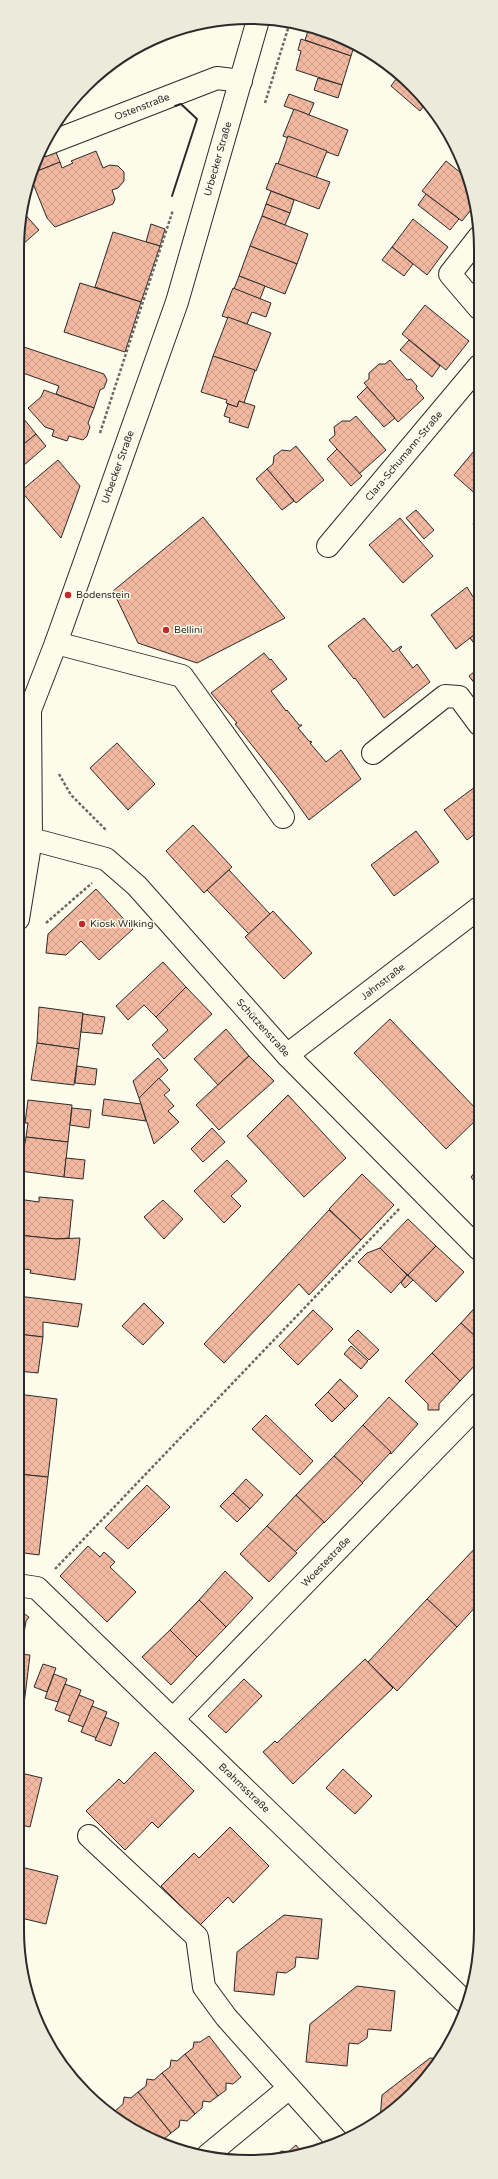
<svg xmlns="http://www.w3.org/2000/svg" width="498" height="2179" font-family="'Varela Round',sans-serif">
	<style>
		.building { fill: url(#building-cross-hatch); stroke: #2b2b2b }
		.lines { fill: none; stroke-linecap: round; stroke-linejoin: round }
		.minor-casing { stroke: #2b2b2b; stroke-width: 24 }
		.path { stroke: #6a6964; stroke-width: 2.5; stroke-dasharray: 3 2; stroke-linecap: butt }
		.minor { stroke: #fdfbea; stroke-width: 22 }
		.wall { stroke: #2b2b2b; stroke-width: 2 }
		.poi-dot { fill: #c62828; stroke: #fdfbea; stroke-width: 1.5 }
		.labels { text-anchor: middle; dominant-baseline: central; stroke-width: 3; stroke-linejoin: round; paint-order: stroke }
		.street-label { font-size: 10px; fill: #2b2b2b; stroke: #fdfbea }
		.poi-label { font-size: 10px; fill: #2b2b2b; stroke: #fdfbea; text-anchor: start }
		.rim { fill: none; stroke: #2b2b2b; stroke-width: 2 }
	</style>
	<defs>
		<pattern id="building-cross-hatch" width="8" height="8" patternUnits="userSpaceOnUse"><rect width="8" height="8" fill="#f2b8a0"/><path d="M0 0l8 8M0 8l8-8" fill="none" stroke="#d09e8a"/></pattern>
	</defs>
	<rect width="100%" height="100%" fill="#fdfbea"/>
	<g class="building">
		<polygon points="309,28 352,41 355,43 351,56 305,40"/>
		<polygon points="301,39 351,56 342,85 296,70 301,51 298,50"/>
		<polygon points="399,75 413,85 426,103 420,111 391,86"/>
		<polygon points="318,78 342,85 338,98 314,90"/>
		<polygon points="289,94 314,103 309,115 284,106"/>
		<polygon points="294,109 348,130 338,156 283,136"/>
		<polygon points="288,136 327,151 316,178 278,164"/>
		<polygon points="55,150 60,162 35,172 41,155"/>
		<polygon points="96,151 103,168 110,165 118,166 124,172 124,181 118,188 112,190 115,199 113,204 55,227 47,218 32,181 35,172 60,162 62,168 73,163 71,161"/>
		<polygon points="446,161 466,177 475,205 462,221 422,191"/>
		<polygon points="276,163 330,182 319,209 266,189"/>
		<polygon points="271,191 294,200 290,213 266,204"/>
		<polygon points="426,194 459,219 450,230 418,205"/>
		<polygon points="266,204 290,213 285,225 262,216"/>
		<polygon points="22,211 39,230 23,244 20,240 19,241 19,218"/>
		<polygon points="262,216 308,234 297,264 250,246"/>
		<polygon points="413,219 448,247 427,275 392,247"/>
		<polygon points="151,224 165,229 160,246 146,242"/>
		<polygon points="113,232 160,246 141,302 95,287"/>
		<polygon points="250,246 297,264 285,294 239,276"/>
		<polygon points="392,247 413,264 404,276 382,260"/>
		<polygon points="239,276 265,286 260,299 234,289"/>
		<polygon points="80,283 141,302 125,352 64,332"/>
		<polygon points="233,288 271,303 266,317 252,312 247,324 222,316"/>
		<polygon points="425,305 469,341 446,370 402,334"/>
		<polygon points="228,317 271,333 256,371 213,356"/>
		<polygon points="409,340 440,366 432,377 400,350"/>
		<polygon points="21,346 104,374 107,380 104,388 100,390 94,408 56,394 59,386 23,373 19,368"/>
		<polygon points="213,356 255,370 244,403 239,401 237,407 226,403 227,400 201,392"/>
		<polygon points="390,360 407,380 411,379 417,386 416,389 424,398 398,422 364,383 369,379 369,373 379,364 385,364"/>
		<polygon points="367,387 395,418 384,427 357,397"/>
		<polygon points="44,390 94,408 88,423 90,427 87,436 83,440 69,436 67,441 52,436 54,430 45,427 28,408 41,397"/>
		<polygon points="239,401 255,406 248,428 229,422 230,418 224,416 228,404 237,407"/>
		<polygon points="19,413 36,434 19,448"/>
		<polygon points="356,416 386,450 359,474 329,440 335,435 334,427 342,421 350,421"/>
		<polygon points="36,434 46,446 23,466 19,460 19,448"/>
		<polygon points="479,445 479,497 454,475"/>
		<polygon points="296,446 324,480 296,503 267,469 273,464 274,456 282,450 290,451"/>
		<polygon points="337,449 362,476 351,486 327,459"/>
		<polygon points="58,460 80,486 61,538 21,491"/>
		<polygon points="267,469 294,501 282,510 256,479"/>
		<polygon points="416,510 434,530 424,539 406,518"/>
		<polygon points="479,516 479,533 473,524"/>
		<polygon points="203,517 285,618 197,663 138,643 113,591"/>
		<polygon points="400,518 433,556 403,583 369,545"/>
		<polygon points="467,587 473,597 477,593 479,596 479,631 456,649 431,615"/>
		<polygon points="364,618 393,652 401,646 402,647 399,650 413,668 417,664 430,682 384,718 355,678 354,679 328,646"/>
		<polygon points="479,631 479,650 470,638"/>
		<polygon points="264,653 270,660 271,659 287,679 271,691 286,711 287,710 299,725 302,725 298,728 309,741 312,742 310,743 326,762 341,750 361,779 309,820 286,788 235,724 237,723 231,716 211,693"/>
		<polygon points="479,668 479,687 478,688 469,676"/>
		<polygon points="117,743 155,784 128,810 90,768"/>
		<polygon points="479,784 479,831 467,840 444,810"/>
		<polygon points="193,825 232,867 204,893 166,851"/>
		<polygon points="416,831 439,862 394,896 371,865"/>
		<polygon points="229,870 270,914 249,934 207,890"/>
		<polygon points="96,889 133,929 99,960 81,941 66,955 46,953 48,934"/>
		<polygon points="273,911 312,953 284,979 245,937"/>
		<polygon points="163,962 186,987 156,1017 144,1005 128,1020 116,1006"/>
		<polygon points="186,987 212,1014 164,1059 152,1045 168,1030 156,1017"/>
		<polygon points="39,1007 83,1013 79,1049 37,1043"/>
		<polygon points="83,1014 105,1017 102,1034 81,1032"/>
		<polygon points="390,1019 479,1112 479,1117 446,1149 354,1053"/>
		<polygon points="226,1029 249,1056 218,1085 194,1059"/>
		<polygon points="37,1043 79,1049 74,1085 31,1080"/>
		<polygon points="249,1056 274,1081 219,1130 196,1105"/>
		<polygon points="158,1058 168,1070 139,1098 133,1081"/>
		<polygon points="77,1066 97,1069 95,1085 75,1083"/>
		<polygon points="159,1078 170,1090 164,1095 174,1106 168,1111 179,1122 154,1144 139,1098"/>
		<polygon points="288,1095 346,1158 304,1197 247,1136"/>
		<polygon points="104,1099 141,1104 146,1121 102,1115"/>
		<polygon points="28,1100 72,1105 68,1142 26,1137 28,1123 25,1123"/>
		<polygon points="72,1108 91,1110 89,1128 70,1125"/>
		<polygon points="212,1128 225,1142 203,1162 191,1149"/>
		<polygon points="26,1137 68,1142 64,1177 20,1171"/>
		<polygon points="66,1158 85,1160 83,1179 64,1177"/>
		<polygon points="227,1160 247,1181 231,1196 241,1206 224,1223 194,1191"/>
		<polygon points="479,1167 479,1188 471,1177"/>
		<polygon points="362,1174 394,1205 361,1240 329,1209"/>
		<polygon points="39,1197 73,1200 69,1238 56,1239 18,1235 18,1199 39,1202"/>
		<polygon points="163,1200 183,1219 164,1239 144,1217"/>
		<polygon points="329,1210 361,1240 309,1295 299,1284 224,1363 204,1344"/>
		<polygon points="408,1219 436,1246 408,1275 379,1249"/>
		<polygon points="18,1235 56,1239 80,1238 75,1280 30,1273 31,1270 18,1268"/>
		<polygon points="436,1246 464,1272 436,1302 408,1275"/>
		<polygon points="380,1248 407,1275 391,1293 358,1262 367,1253"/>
		<polygon points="407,1275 413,1280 405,1288 401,1283"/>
		<polygon points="18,1296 82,1304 78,1327 43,1322 43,1337 18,1334"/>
		<polygon points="144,1303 164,1323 143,1345 122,1326"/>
		<polygon points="479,1303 479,1340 461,1323"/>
		<polygon points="313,1310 333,1329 298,1365 279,1346"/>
		<polygon points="461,1323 479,1340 479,1361 460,1381 432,1353"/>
		<polygon points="358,1330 379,1350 369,1360 348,1340"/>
		<polygon points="18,1334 43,1337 38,1373 18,1371"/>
		<polygon points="351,1346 368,1361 361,1369 344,1354"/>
		<polygon points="432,1353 460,1381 439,1404 439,1410 428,1410 428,1404 405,1381"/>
		<polygon points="340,1379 358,1396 345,1409 328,1392"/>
		<polygon points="328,1392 345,1409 332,1422 315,1405"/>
		<polygon points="18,1394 57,1399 48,1477 18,1474"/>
		<polygon points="389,1397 418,1424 391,1454 363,1425"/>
		<polygon points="266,1415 313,1461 300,1475 252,1429"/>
		<polygon points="363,1425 391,1452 362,1483 334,1456"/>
		<polygon points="334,1456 363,1483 324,1523 296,1495"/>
		<polygon points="18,1474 48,1477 39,1555 17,1552"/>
		<polygon points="246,1479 263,1495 250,1509 233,1493"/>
		<polygon points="147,1485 170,1507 128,1549 105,1528"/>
		<polygon points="233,1493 250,1509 237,1522 220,1506"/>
		<polygon points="296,1495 324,1522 295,1552 267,1526"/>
		<polygon points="267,1526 297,1553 269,1582 240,1554"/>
		<polygon points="479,1544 479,1603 457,1627 427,1599"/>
		<polygon points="88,1546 100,1557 104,1552 115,1562 110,1567 136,1592 107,1622 60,1576"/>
		<polygon points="225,1571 253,1598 226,1627 199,1600"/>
		<polygon points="427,1599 457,1627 397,1691 368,1662"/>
		<polygon points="199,1600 226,1627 197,1657 170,1630"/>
		<polygon points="17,1609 29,1617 26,1621 22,1645 17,1644"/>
		<polygon points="170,1630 197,1657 171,1685 142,1657"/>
		<polygon points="17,1654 30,1655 21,1729 17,1729"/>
		<polygon points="365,1659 393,1688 293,1784 263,1752 275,1741 277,1743"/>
		<polygon points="43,1664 56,1668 47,1692 34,1687"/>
		<polygon points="54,1674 67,1679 58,1702 45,1698"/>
		<polygon points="244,1679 262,1696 226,1733 208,1716"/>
		<polygon points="65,1684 81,1690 71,1716 55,1710"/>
		<polygon points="79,1695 94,1701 84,1727 68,1721"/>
		<polygon points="92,1706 107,1712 97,1738 81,1732"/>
		<polygon points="105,1717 119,1723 111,1746 95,1740"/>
		<polygon points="155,1752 194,1791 158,1828 152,1822 125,1850 86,1811 119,1779 124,1784"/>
		<polygon points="343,1769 372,1796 355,1814 326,1788"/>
		<polygon points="17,1772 42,1778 30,1827 17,1824"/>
		<polygon points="230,1827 269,1866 233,1903 228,1897 200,1925 161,1886 194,1853 199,1858"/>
		<polygon points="17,1866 58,1876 46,1924 17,1917"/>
		<polygon points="284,1915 322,1919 318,1959 296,1957 295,1967 286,1973 277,1972 274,1995 234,1991 237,1952"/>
		<polygon points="357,1986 395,1991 391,2031 368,2029 367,2038 358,2044 349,2043 347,2066 306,2062 310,2024"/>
		<polygon points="209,2036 241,2077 233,2084 226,2083 226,2090 218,2096 185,2054 193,2048 194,2042 200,2042"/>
		<polygon points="185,2054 218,2096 210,2102 203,2101 202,2108 195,2114 162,2073 170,2067 171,2060 177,2061"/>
		<polygon points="430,2058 439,2059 390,2114 380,2119 382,2095"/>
		<polygon points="162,2073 195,2114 187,2121 180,2120 179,2127 171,2133 138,2092 146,2086 147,2079 154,2080"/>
		<polygon points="138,2092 171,2133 164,2139 157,2138 156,2141 147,2138 121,2119 115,2111 123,2104 124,2097 131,2098"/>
		<polygon points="296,2145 302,2153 280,2155 281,2151 288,2152"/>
	</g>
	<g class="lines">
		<defs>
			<g id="minor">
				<polyline points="44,145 217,78 241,81"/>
				<polyline points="479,308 450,274 479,237"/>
				<polyline points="328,546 479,366"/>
				<polyline points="56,643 182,676 283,817"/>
				<polyline points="373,753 445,696 459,697 479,724"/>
				<polyline points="31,839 106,859 137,886 287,1055 479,1249"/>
				<polyline points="18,919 31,839 30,710 56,643 177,302 258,20"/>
				<polyline points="287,1055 479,908"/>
				<polyline points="17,1585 37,1588 465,2002"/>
				<polyline points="173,1719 479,1404"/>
				<polyline points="89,1836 197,1937 204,1987 226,2017 338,2142"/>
				<polyline points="208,2155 289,2088"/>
			</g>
		</defs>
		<use href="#minor" class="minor-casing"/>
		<g class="path">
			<polyline points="265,103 290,22"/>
			<polyline points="100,433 173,210"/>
			<polyline points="59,774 71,795 107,831"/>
			<polyline points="46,923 92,883"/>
			<polyline points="55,1569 400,1208"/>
		</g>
		<use href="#minor" class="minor"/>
		<polyline class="wall" points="172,196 197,119 181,104 175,106"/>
	</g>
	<g class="poi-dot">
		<circle cx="68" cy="595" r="4"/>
		<circle cx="166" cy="630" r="4"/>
		<circle cx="82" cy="924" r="4"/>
	</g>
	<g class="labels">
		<g class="street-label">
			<text transform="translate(142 107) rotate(-21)">Ostenstraße</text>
			<text transform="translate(218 159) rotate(-74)">Urbecker Straße</text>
			<text transform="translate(404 456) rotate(-50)">Clara-Schumann-Straße</text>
			<text transform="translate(118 467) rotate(-70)">Urbecker Straße</text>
			<text transform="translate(383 982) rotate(-38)">Jahnstraße</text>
			<text transform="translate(263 1028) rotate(48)">Schützenstraße</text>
			<text transform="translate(326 1562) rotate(-46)">Woestestraße</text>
			<text transform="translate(244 1788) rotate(44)">Brahmsstraße</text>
		</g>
		<g class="poi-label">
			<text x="76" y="595">Bodenstein</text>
			<text x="174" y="630">Bellini</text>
			<text x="90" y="924">Kiosk Wilking</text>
		</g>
	</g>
	<path d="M0 0H498V2179H0ZM249 24H249A225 225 0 0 1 474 249V1930A225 225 0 0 1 249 2155H249A225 225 0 0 1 24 1930V249A225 225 0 0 1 249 24Z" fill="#eceadb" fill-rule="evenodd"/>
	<path class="rim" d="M249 24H249A225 225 0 0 1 474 249V1930A225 225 0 0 1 249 2155H249A225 225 0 0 1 24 1930V249A225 225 0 0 1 249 24Z"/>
</svg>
